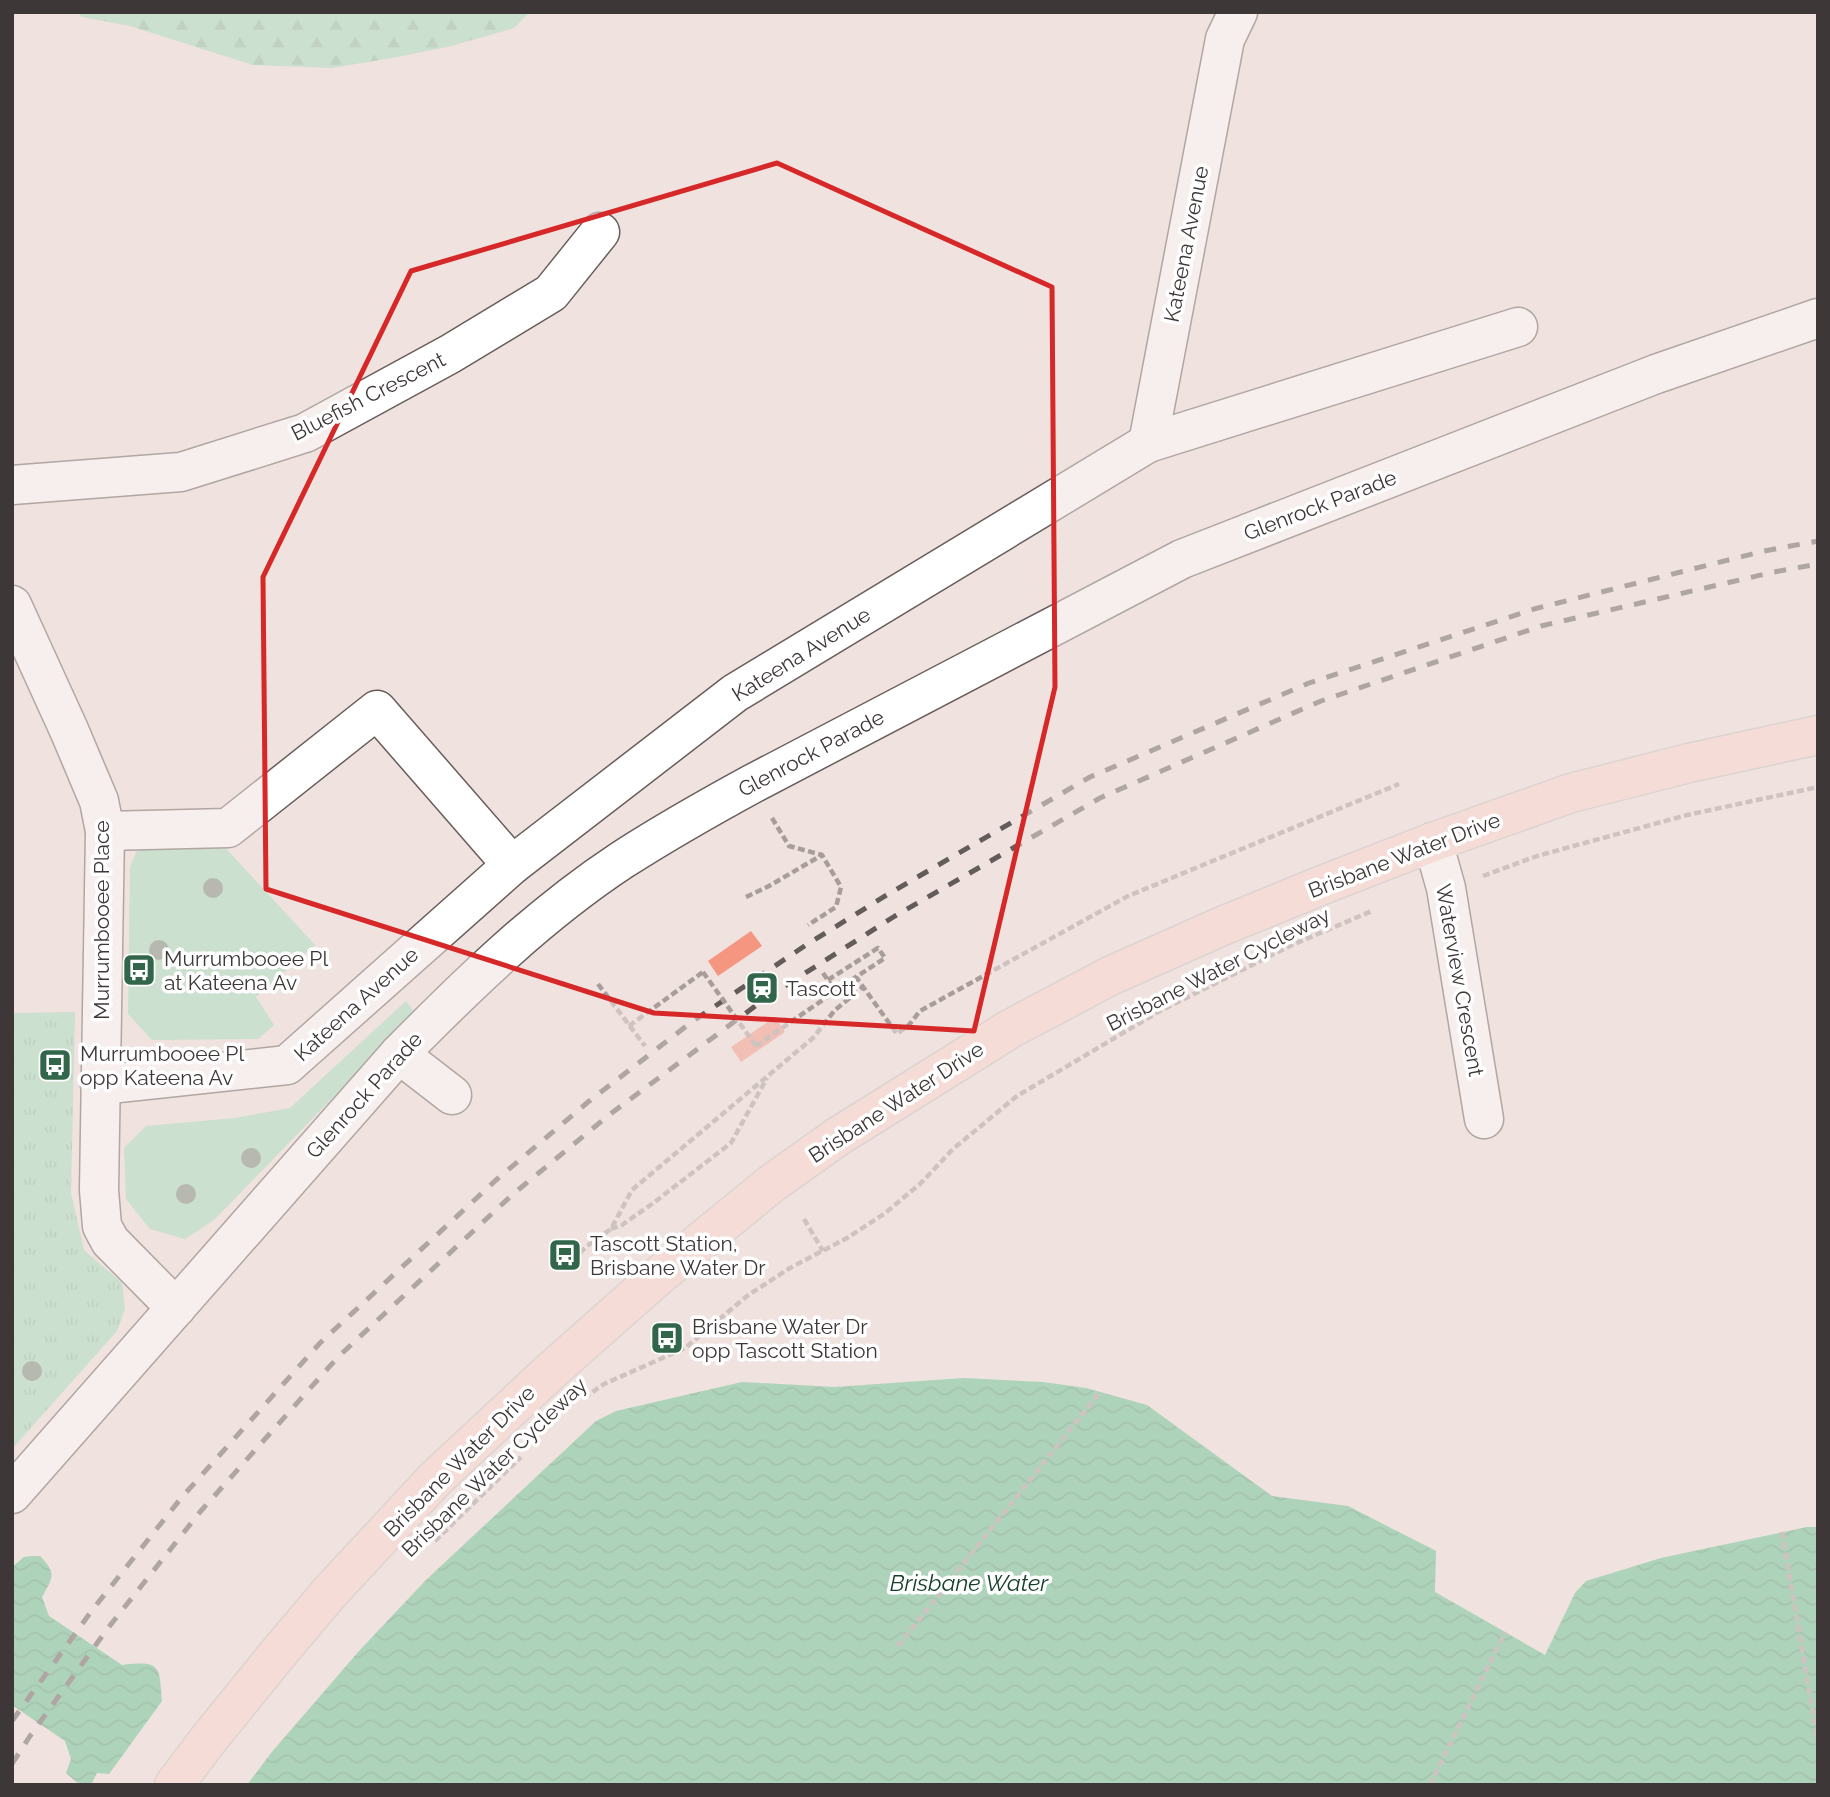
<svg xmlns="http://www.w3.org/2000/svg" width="1830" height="1797" font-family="Raleway,sans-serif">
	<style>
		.grass { fill: #9fddba }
		.forest { fill: url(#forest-firs) }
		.park { fill: url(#park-tufts) }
		.water { fill: url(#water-waves) }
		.building { fill: #f59680 }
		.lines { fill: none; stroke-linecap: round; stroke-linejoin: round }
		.minor-casing { stroke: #685d5b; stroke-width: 41 }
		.major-casing { stroke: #c5c3c3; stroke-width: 41 }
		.path { stroke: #a79d9b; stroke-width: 4.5; stroke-dasharray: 7 3.5; stroke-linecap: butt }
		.minor { stroke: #fff; stroke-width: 38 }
		.major { stroke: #fdd6cd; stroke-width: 38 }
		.rail { stroke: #635c5a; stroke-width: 5; stroke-dasharray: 12 12; stroke-linecap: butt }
		.path-bridge { stroke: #a79d9b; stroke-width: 4.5; stroke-dasharray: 7 3.5; stroke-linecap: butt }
		.tree { fill: #748679 }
		.marked { fill: none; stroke: #d62828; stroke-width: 5; stroke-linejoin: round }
		.labels { text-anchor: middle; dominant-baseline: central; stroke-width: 7; stroke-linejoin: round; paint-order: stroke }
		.street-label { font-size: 21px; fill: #3d3837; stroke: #fff }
		.poi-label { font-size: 21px; fill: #3d3837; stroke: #fff; text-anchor: start }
		.water-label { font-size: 23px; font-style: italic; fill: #15402b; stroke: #fff }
	</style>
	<defs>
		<pattern id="forest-firs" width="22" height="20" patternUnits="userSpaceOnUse" patternTransform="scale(1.75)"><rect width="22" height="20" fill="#9fddba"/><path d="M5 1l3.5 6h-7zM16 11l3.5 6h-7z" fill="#8abea0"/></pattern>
		<pattern id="park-tufts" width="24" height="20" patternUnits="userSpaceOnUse" patternTransform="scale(1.75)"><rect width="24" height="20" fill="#9fddba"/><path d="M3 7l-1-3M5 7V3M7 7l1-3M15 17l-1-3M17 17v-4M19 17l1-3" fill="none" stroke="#8abea0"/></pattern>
		<pattern id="water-waves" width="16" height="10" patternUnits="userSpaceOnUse" patternTransform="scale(1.75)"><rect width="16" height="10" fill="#5ec18f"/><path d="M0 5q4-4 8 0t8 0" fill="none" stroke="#4f9e76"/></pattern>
	</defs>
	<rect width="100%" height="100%" fill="#efe2df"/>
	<g class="grass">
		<polygon points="221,843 315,945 256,997 274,1025 258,1039 152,1040 128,1014 130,867 138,848"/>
		<polygon points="406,1001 415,1013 214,1220 185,1239 150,1229 126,1199 124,1148 146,1126 235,1118 290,1108"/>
	</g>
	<polygon class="forest" points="78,12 530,12 514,28 451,46 398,57 332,68 253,65 130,26 82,17"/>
	<polygon class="park" points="75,1012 71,1193 84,1250 122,1283 125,1309 117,1331 12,1449 12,1013"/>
	<g class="water">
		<polygon points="964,1378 1043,1382 1086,1388 1147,1405 1272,1496 1348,1506 1436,1551 1435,1592 1545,1655 1575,1593 1586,1581 1661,1558 1807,1527 1818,1527 1818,1785 247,1785 271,1753 359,1651 426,1580 596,1421 616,1411 742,1382 834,1387"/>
		<path d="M32,1556H40C57,1574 53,1577 42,1597L49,1616L122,1665C162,1660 159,1667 162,1701L109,1774L97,1773L91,1785H80L66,1773L71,1759L65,1741L12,1705V1567L24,1557Z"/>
	</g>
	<g class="building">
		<polygon points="751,931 762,946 718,976 708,961"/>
		<polygon points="775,1017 785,1032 741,1062 731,1047"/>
	</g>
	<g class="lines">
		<defs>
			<g id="minor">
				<polyline points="1148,443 1518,327"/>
				<polyline points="12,485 181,472 305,433 450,354 551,293 600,232"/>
				<polyline points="12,605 69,730 99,801 105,831 99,1190 102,1226 110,1241 176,1308"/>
				<polyline points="105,831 228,828 377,710 512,865"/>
				<polyline points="1433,842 1446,888 1484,1119"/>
				<polyline points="399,1054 452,1095"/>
				<polyline points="100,1085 287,1065 512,865 735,693 1148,443 1225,39 1238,12"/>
				<path d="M12,1494L399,1054C468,984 540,914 622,860C664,833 708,808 752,784L1182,559L1656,374L1818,318"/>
			</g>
			<polyline id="major" points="174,1785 208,1740 276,1656 330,1592 436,1478 551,1371 656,1278 771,1184 837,1137 1010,1029 1110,976 1220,927 1325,884 1433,842 1571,793 1689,763 1818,735"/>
		</defs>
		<use href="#minor" class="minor-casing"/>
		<use href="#major" class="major-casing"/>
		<g class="path">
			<polyline points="772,818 789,846 822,855 841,887 836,907 808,925"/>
			<polyline points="1483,876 1537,856 1687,815 1818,787"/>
			<polyline points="746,897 769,886 822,855"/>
			<polyline points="823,973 836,992"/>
			<polyline points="828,980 878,948 885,958 856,977 897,1034 909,1025 920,1011 1128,896 1399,784"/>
			<polyline points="598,984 645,1046"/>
			<polyline points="629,1026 703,972"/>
			<polyline points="756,1046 856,977"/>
			<polyline points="804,1219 823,1251"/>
			<polyline points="611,1229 622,1225 652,1204 731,1143 767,1078"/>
			<polyline points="572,1260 587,1246 611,1229 632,1190 813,1038 835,1010 863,987"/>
			<polyline points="584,1398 604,1384 685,1348 747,1296 790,1268 847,1238 884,1214 921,1183 953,1149 1017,1096 1160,1011 1292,945 1372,911"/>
			<polyline points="1782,1532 1818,1743"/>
			<polyline points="435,1541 521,1457"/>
			<polyline points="898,1646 1100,1392"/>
			<polyline points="1430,1785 1505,1632"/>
		</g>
		<use href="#minor" class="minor"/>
		<use href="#major" class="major"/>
		<g class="rail">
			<polyline points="12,1721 93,1609 182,1497 320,1343 495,1181 588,1102 693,1021 806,945 890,893 1090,777 1309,683 1534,609 1764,551 1818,541"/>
			<polyline points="12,1764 30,1736 108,1628 200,1512 338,1357 512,1195 609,1115 766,998 895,916 1100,798 1321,701 1541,626 1774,572 1818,564"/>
		</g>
		<polyline class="path-bridge" points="703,972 756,1046"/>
	</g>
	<g class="tree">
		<circle cx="213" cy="888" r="10"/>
		<circle cx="159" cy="950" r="10"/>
		<circle cx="251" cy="1158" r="10"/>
		<circle cx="186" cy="1194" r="10"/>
		<circle cx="32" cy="1371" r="10"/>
	</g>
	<path d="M0 0H1830V1797H0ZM777,163L1052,287L1055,687L974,1031L654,1013L266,889L263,577L411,271Z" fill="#efe2df" fill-opacity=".55" fill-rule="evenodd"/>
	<path class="marked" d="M777,163L1052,287L1055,687L974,1031L654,1013L266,889L263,577L411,271Z"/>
	<defs>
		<symbol id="bus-square" viewBox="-11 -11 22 22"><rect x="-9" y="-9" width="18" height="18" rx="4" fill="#31664b" stroke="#fff"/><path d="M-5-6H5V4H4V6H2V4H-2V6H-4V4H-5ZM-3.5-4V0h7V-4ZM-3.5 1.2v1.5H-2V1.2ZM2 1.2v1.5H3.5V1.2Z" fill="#fff"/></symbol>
		<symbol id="station-square" viewBox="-11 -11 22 22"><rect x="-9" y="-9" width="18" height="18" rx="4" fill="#31664b" stroke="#fff"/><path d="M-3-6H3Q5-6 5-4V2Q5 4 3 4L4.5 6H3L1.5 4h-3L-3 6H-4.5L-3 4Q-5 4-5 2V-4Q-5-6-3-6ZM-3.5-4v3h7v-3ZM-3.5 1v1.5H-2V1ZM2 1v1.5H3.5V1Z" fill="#fff"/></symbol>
	</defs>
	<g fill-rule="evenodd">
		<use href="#bus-square" x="120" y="951" width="38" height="38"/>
		<use href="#station-square" x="743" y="969" width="38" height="38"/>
		<use href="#bus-square" x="36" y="1046" width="38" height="38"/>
		<use href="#bus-square" x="546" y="1236" width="38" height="38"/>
		<use href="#bus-square" x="648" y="1319" width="38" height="38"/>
	</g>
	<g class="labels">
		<g class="street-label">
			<text transform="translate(1186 244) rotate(-79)">Kateena Avenue</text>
			<text transform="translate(368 396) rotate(-27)">Bluefish Crescent</text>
			<text transform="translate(1320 505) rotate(-21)">Glenrock Parade</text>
			<text transform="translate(801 654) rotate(-32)">Kateena Avenue</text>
			<text transform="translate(811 753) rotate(-28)">Glenrock Parade</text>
			<text transform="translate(1404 855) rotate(-21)">Brisbane Water Drive</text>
			<text transform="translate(101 920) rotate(-90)">Murrumbooee Place</text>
			<text transform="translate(1218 969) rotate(-27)">Brisbane Water Cycleway</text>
			<text transform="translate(1460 980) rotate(80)">Waterview Crescent</text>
			<text transform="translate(356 1004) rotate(-42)">Kateena Avenue</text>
			<text transform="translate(364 1095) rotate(-48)">Glenrock Parade</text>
			<text transform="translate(896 1102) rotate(-33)">Brisbane Water Drive</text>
			<text transform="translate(459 1461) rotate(-45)">Brisbane Water Drive</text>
			<text transform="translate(494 1467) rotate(-44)">Brisbane Water Cycleway</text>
		</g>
		<g class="poi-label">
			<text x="164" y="958">Murrumbooee Pl<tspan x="164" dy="24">at Kateena Av</tspan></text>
			<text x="786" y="988">Tascott</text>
			<text x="80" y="1053">Murrumbooee Pl<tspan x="80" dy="24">opp Kateena Av</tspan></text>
			<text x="590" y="1243">Tascott Station,<tspan x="590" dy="24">Brisbane Water Dr</tspan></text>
			<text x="692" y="1326">Brisbane Water Dr<tspan x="692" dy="24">opp Tascott Station</tspan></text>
		</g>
		<g class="water-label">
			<text x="969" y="1582">Brisbane Water</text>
		</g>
	</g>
	<rect width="1830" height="1797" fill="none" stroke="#3d3837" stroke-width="28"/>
</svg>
